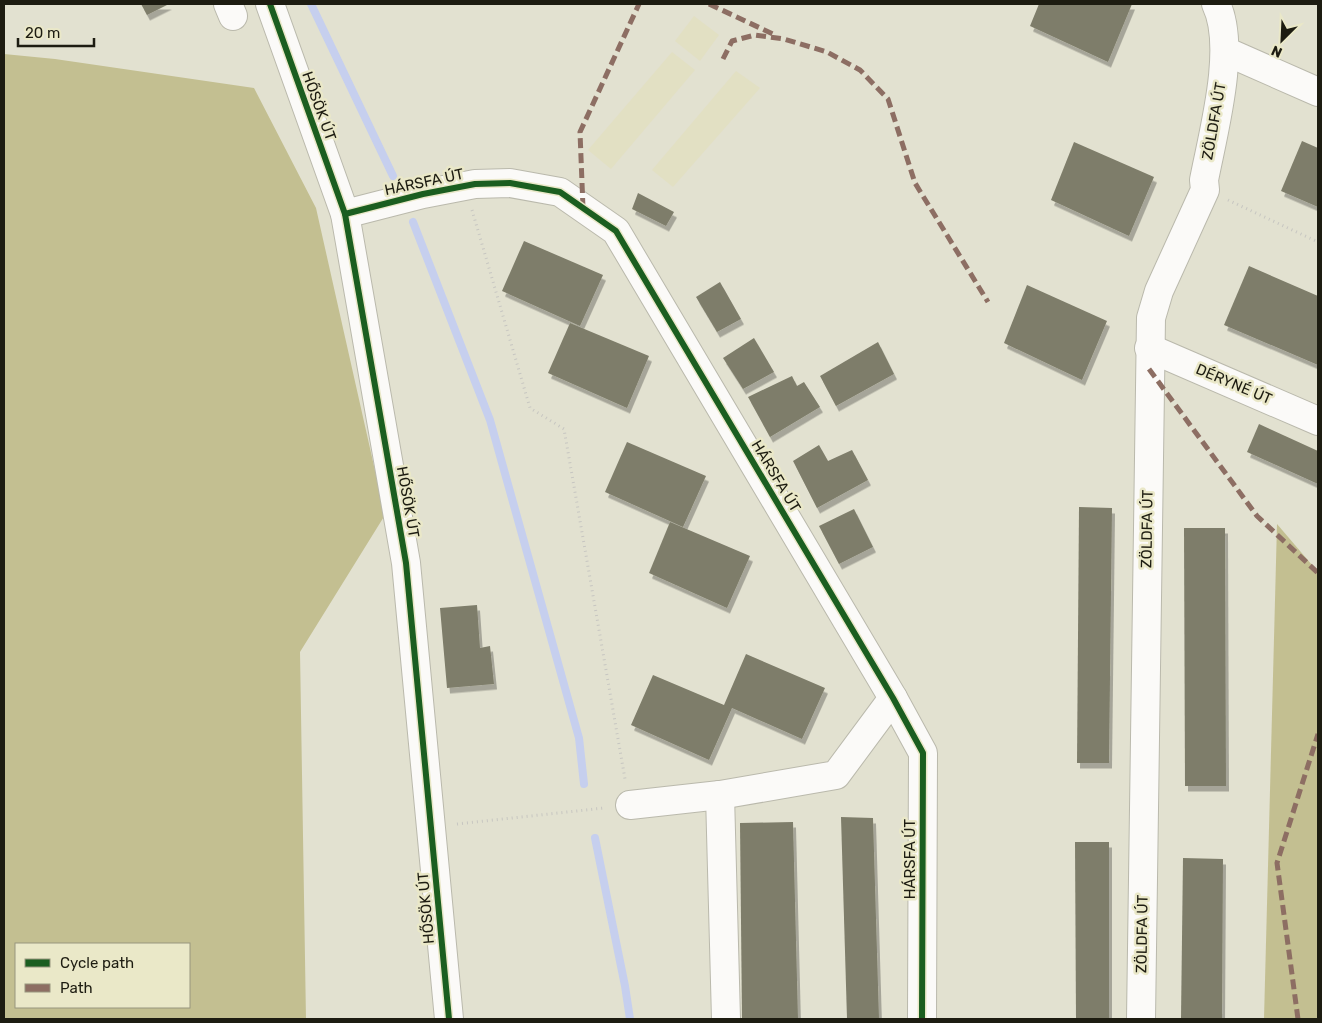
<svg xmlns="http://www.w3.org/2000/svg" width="1322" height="1023" font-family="Rubik,sans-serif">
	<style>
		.built { fill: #e2e0c3 }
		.forest { fill: #c3bf91; fill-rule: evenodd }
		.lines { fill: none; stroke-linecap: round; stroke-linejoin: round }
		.stream { stroke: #c6cfee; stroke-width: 8 }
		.building { fill: #7e7d6a; filter: url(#shadow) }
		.minor-casing { stroke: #bab9ac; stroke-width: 30 }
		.path { stroke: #c7c6c1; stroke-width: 3; stroke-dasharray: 1 4; stroke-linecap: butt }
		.minor { stroke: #fbfaf8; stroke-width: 28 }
		.quiet { stroke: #8d6e63; stroke-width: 5; stroke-dasharray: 10 5; stroke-linecap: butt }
		.cycleway-casing { stroke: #eae8c8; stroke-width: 9 }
		.cycleway { stroke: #1b5e20; stroke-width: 6 }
		.labels { text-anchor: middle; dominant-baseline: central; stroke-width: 5; stroke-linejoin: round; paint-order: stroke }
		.street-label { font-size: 15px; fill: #1d1c11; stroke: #eae8c8 }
	</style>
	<defs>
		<filter id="shadow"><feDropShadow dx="3" dy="5.5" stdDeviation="0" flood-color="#0004"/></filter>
	</defs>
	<rect width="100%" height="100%" fill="#e2e1d0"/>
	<g class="built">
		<polygon points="694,16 719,35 700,61 675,41"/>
		<polygon points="672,52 695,70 611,169 588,150"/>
		<polygon points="736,71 760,88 673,187 652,170"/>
	</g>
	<g class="forest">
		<path d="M4,54L55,59L254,88L316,208L385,515L300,652L306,1019H4ZM16,944H189V1007H16Z"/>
		<polygon points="1277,524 1318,572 1318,1019 1264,1019"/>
	</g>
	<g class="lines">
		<g class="stream">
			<polyline points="311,4 393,176"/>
			<polyline points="413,222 490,420 579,738 584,784"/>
			<polyline points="595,838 625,986 630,1019"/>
		</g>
	</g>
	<g class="building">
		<polygon points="141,4 169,4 147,15"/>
		<polygon points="1039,4 1132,4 1108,62 1030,26"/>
		<polygon points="1302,141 1318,148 1318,207 1281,191"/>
		<polygon points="1074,142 1154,177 1129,236 1051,200"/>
		<polygon points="638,193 674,212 666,226 632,209"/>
		<polygon points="524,241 603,275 580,326 502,291"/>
		<polygon points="1249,266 1318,296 1318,365 1224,325"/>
		<polygon points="720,282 741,319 717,332 696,297"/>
		<polygon points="1027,285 1107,321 1082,380 1004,343"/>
		<polygon points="570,323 649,356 627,408 548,373"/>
		<polygon points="754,338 774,372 743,389 723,358"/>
		<polygon points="878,342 894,374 836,406 820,376"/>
		<polygon points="792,376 797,386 804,382 820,407 770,437 748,397"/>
		<polygon points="1259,424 1318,451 1318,484 1247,452"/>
		<polygon points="627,442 706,476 683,527 605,492"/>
		<polygon points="819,445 828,461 852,450 868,480 817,508 793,461"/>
		<polygon points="1079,507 1112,508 1109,763 1077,763"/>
		<polygon points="854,509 873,547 839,564 819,526"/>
		<polygon points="670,522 750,556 727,608 649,573"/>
		<polygon points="1184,528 1225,528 1226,786 1185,786"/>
		<polygon points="477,605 480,648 490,646 494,684 447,688 440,608"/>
		<polygon points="746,654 825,688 802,739 732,708 709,760 631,725 653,675 724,705"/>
		<polygon points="841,817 873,818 879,1019 847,1019"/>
		<polygon points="793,822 798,1019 742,1019 740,823"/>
		<polygon points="1075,842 1109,842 1109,1019 1076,1019"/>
		<polygon points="1183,858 1223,859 1222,1019 1181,1019"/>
	</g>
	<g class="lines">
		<defs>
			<g id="minor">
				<polyline points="228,4 233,16"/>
				<polyline points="270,4 345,214 406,563 449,1019"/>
				<polyline points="1225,51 1318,92"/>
				<polyline points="345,214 423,194 475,184 510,183 560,192 616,231 893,698 923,753 922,1019"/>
				<polyline points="1149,348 1318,421"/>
				<polyline points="720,795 726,1019"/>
				<polyline points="630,805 720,795 836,775 893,698"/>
				<path d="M1141,1019L1151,318L1159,291L1205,190L1204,180C1213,133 1237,47 1216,4"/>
			</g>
		</defs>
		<use href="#minor" class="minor-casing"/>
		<g class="path">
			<polyline points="1228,200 1318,242"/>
			<polyline points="472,210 530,408 564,429 625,779"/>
			<polyline points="457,824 604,808"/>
		</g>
		<use href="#minor" class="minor"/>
		<g class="quiet">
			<polyline points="709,4 775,35"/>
			<polyline points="723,59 732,41 755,35 784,39 827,52 860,70 888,99 915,183 988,302"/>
			<polyline points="583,208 580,132 639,4"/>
			<polyline points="1149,369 1257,516 1318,573"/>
			<polyline points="1298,1019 1277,863 1318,734"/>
		</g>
		<defs>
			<g id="cycleway">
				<polyline points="270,4 345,214 406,563 449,1019"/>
				<polyline points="345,214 423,194 475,184 510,183 560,192 616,231 893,698 923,753 922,1019"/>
			</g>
		</defs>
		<use href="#cycleway" class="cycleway-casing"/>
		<use href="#cycleway" class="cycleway"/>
	</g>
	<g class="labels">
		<g class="street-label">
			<text transform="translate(319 106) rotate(70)">HŐSÖK ÚT</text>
			<text transform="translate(1214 121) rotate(-80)">ZÖLDFA ÚT</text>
			<text transform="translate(424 182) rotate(-12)">HÁRSFA ÚT</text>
			<text transform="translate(1234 384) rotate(23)">DÉRYNÉ ÚT</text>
			<text transform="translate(776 476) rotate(59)">HÁRSFA ÚT</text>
			<text transform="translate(408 502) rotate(80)">HŐSÖK ÚT</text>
			<text transform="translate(1147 529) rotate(-89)">ZÖLDFA ÚT</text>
			<text transform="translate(910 859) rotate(-90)">HÁRSFA ÚT</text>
			<text transform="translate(426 908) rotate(-95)">HŐSÖK ÚT</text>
			<text transform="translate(1142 934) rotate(-89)">ZÖLDFA ÚT</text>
		</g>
	</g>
	<rect width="1322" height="1023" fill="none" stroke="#1d1c11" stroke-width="10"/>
	<rect x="15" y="943" width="175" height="65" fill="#eae8c8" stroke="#98967f"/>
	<rect x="25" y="959" width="25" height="8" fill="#1b5e20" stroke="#98967f"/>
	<text x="60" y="968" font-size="15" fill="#1d1c11">Cycle path</text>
	<rect x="25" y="984" width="25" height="8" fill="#8d6e63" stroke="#98967f"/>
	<text x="60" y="993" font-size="15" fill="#1d1c11">Path</text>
	<g transform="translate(1282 40) rotate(204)" stroke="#eae8c8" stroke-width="4" paint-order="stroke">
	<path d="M0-4L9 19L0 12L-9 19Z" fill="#1d1c11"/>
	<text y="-8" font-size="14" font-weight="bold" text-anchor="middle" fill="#1d1c11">N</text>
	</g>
	<path d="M18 38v8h76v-8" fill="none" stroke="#1d1c11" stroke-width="2.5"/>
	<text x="25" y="38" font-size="15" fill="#1d1c11" stroke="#eae8c8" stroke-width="4" paint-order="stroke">20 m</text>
</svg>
